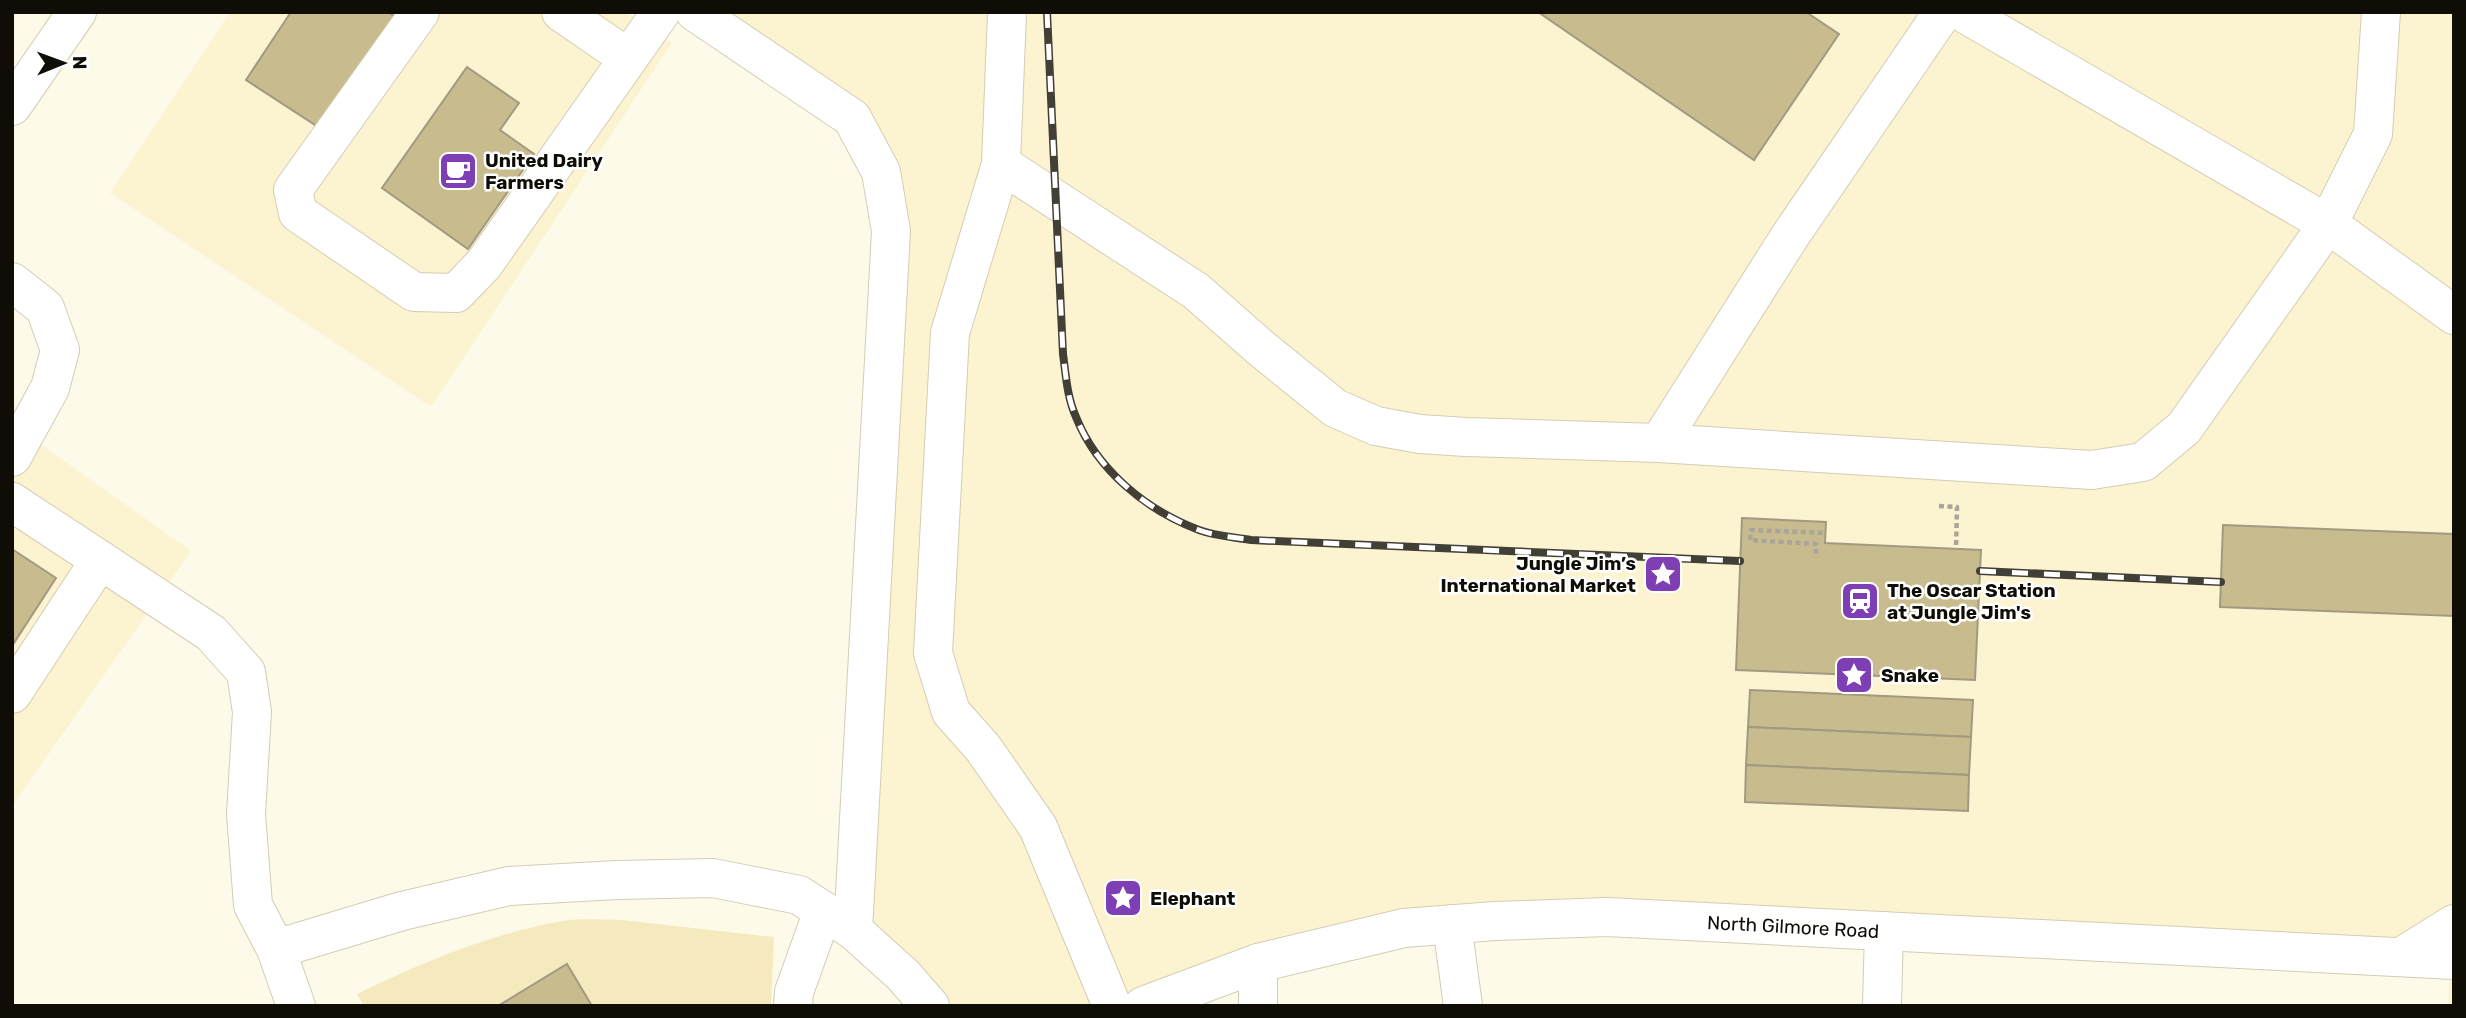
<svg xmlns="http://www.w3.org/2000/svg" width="2466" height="1018" font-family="Rubik,sans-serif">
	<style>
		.built { fill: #fcf3d1 }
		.green { fill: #f5eabe }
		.building { fill: #c8bc8f; stroke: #a19a81; stroke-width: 2 }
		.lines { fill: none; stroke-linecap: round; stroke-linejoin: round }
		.minor-casing { stroke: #d4cdb3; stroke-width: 40 }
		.major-casing { stroke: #d4cdb3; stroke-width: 40 }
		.path { stroke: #a9a699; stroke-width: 4.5; stroke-dasharray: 5 3.5; stroke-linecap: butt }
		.minor { stroke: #fff; stroke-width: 38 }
		.major { stroke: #fff; stroke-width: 38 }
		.rail-casing { stroke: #423f36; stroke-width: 8 }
		.rail { stroke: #fff; stroke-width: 5; stroke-dasharray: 16; stroke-linecap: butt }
		.labels { text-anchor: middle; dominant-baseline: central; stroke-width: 5; stroke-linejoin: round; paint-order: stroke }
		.poi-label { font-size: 19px; font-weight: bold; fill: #0f0d05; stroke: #fff; text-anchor: start }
		.street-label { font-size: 19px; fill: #0f0d05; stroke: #fff }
	</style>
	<rect width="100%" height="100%" fill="#fefaea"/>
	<g class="built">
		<polygon points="230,12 625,12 672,43 431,407 110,193"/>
		<polygon points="695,12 2454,12 2454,1006 2448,1006 2450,960 1495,921 1143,1006 930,1006 853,930 891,231 852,118"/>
		<polygon points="12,424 191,551 12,806"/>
	</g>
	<path class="green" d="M622,920L774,937L771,1006H592L566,964L498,1006H364L357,994C421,963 492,933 563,921C582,918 603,920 622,920Z"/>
	<g class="building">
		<polygon points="291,12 388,12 400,20 326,132 246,80"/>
		<polygon points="1538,12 1806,12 1839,34 1754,160"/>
		<polygon points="467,67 519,103 500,130 534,154 468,249 382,188"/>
		<polygon points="1742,518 1826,522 1825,543 1981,550 1975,680 1736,670"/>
		<polygon points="2223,525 2454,534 2454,616 2220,607"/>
		<polygon points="12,549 56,578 12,646"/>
		<polygon points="1750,690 1973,700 1971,737 1748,727"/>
		<polygon points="1748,727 1971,737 1969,775 1746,765"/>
		<polygon points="1746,765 1969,775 1968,811 1745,802"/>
		<polygon points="567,964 592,1006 498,1006"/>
	</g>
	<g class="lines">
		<defs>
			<g id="minor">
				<polyline points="420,12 293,190 298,213 414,292 456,293 484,264 661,12"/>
				<polyline points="561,12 628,58"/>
				<polyline points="695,12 852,118 881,172 891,231 853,930"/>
				<polyline points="1007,12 1001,164 950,333 933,653 951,712 983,748 1038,827 1112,1006"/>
				<polyline points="1962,12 2328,224 2454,315"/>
				<polyline points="1001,164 1196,291 1262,349 1335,408 1376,426 1420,434 1466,437 1659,443 2092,470 2143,462 2184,428 2328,224 2373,134 2381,12"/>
				<polyline points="12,282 45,308 60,350 50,388 12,457"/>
				<polyline points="1659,443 1790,236 1943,12"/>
				<polyline points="12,502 211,633 246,672 252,712 246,814 253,905 276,949 296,1006"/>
				<polyline points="12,694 100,560"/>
				<polyline points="1452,924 1463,1006"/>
				<polyline points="276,949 402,911 509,886 617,880 713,878 799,895 853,930 903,975 930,1006"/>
				<polyline points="2401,957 2454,924"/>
				<polyline points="1258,963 1258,1006"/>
				<polyline points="793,1006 794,992 823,911"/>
				<polyline points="1143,1006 1258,963 1404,928 1495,921 1607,917 2454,960"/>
				<polyline points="1882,1006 1884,931"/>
			</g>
			<polyline id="major" points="12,106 77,12"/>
		</defs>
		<use href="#minor" class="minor-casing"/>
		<use href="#major" class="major-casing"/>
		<g class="path">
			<polyline points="1939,506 1957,507 1956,549"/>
			<polyline points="1816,554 1816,544 1750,540 1751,530 1826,533"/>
		</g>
		<use href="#minor" class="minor"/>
		<use href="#major" class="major"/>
		<defs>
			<g id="rail">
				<path d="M1047,12L1063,354C1066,376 1067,397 1076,417C1097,470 1146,510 1199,530C1215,536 1234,537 1251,540L1740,561"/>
				<polyline points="1980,571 2221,582"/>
			</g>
		</defs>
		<use href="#rail" class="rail-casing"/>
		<use href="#rail" class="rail"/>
	</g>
	<defs>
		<symbol id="cafe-square" viewBox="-11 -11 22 22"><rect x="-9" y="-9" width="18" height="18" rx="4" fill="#7f3fb4" stroke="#fff"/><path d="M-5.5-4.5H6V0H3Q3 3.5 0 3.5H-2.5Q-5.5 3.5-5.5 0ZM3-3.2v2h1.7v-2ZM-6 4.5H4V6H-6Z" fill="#fff"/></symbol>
		<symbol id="sight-square" viewBox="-11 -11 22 22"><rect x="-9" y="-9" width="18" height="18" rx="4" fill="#7f3fb4" stroke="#fff"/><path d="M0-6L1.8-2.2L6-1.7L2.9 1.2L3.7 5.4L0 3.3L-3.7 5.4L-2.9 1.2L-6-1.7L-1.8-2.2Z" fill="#fff"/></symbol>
		<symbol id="station-square" viewBox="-11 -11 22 22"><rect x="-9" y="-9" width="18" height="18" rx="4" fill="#7f3fb4" stroke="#fff"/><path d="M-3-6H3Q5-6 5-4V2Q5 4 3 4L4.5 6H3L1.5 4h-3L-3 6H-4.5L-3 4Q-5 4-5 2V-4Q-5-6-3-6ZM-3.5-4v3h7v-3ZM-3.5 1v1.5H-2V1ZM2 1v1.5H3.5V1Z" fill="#fff"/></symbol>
	</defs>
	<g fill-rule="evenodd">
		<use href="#cafe-square" x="436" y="149" width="44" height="44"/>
		<use href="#sight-square" x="1641" y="552" width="44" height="44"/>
		<use href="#station-square" x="1838" y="579" width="44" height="44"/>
		<use href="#sight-square" x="1832" y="653" width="44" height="44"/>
		<use href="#sight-square" x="1101" y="876" width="44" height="44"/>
	</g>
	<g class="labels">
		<g class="poi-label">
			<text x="485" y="160">United Dairy<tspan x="485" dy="22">Farmers</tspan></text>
			<text x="1636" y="563" text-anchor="end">Jungle Jim’s<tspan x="1636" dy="22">International Market</tspan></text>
			<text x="1887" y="590">The Oscar Station<tspan x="1887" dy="22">at Jungle Jim's</tspan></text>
			<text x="1881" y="675">Snake</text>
			<text x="1150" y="898">Elephant</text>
		</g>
		<g class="street-label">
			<text transform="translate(1793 927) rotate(3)">North Gilmore Road</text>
		</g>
	</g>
	<rect width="2466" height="1018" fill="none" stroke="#0f0d05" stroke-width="28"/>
	<g transform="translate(63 63) rotate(89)" stroke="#ffffff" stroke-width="5" paint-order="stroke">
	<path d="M0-5L12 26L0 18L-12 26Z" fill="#0f0d05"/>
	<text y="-10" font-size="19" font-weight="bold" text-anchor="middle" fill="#0f0d05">N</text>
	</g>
</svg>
